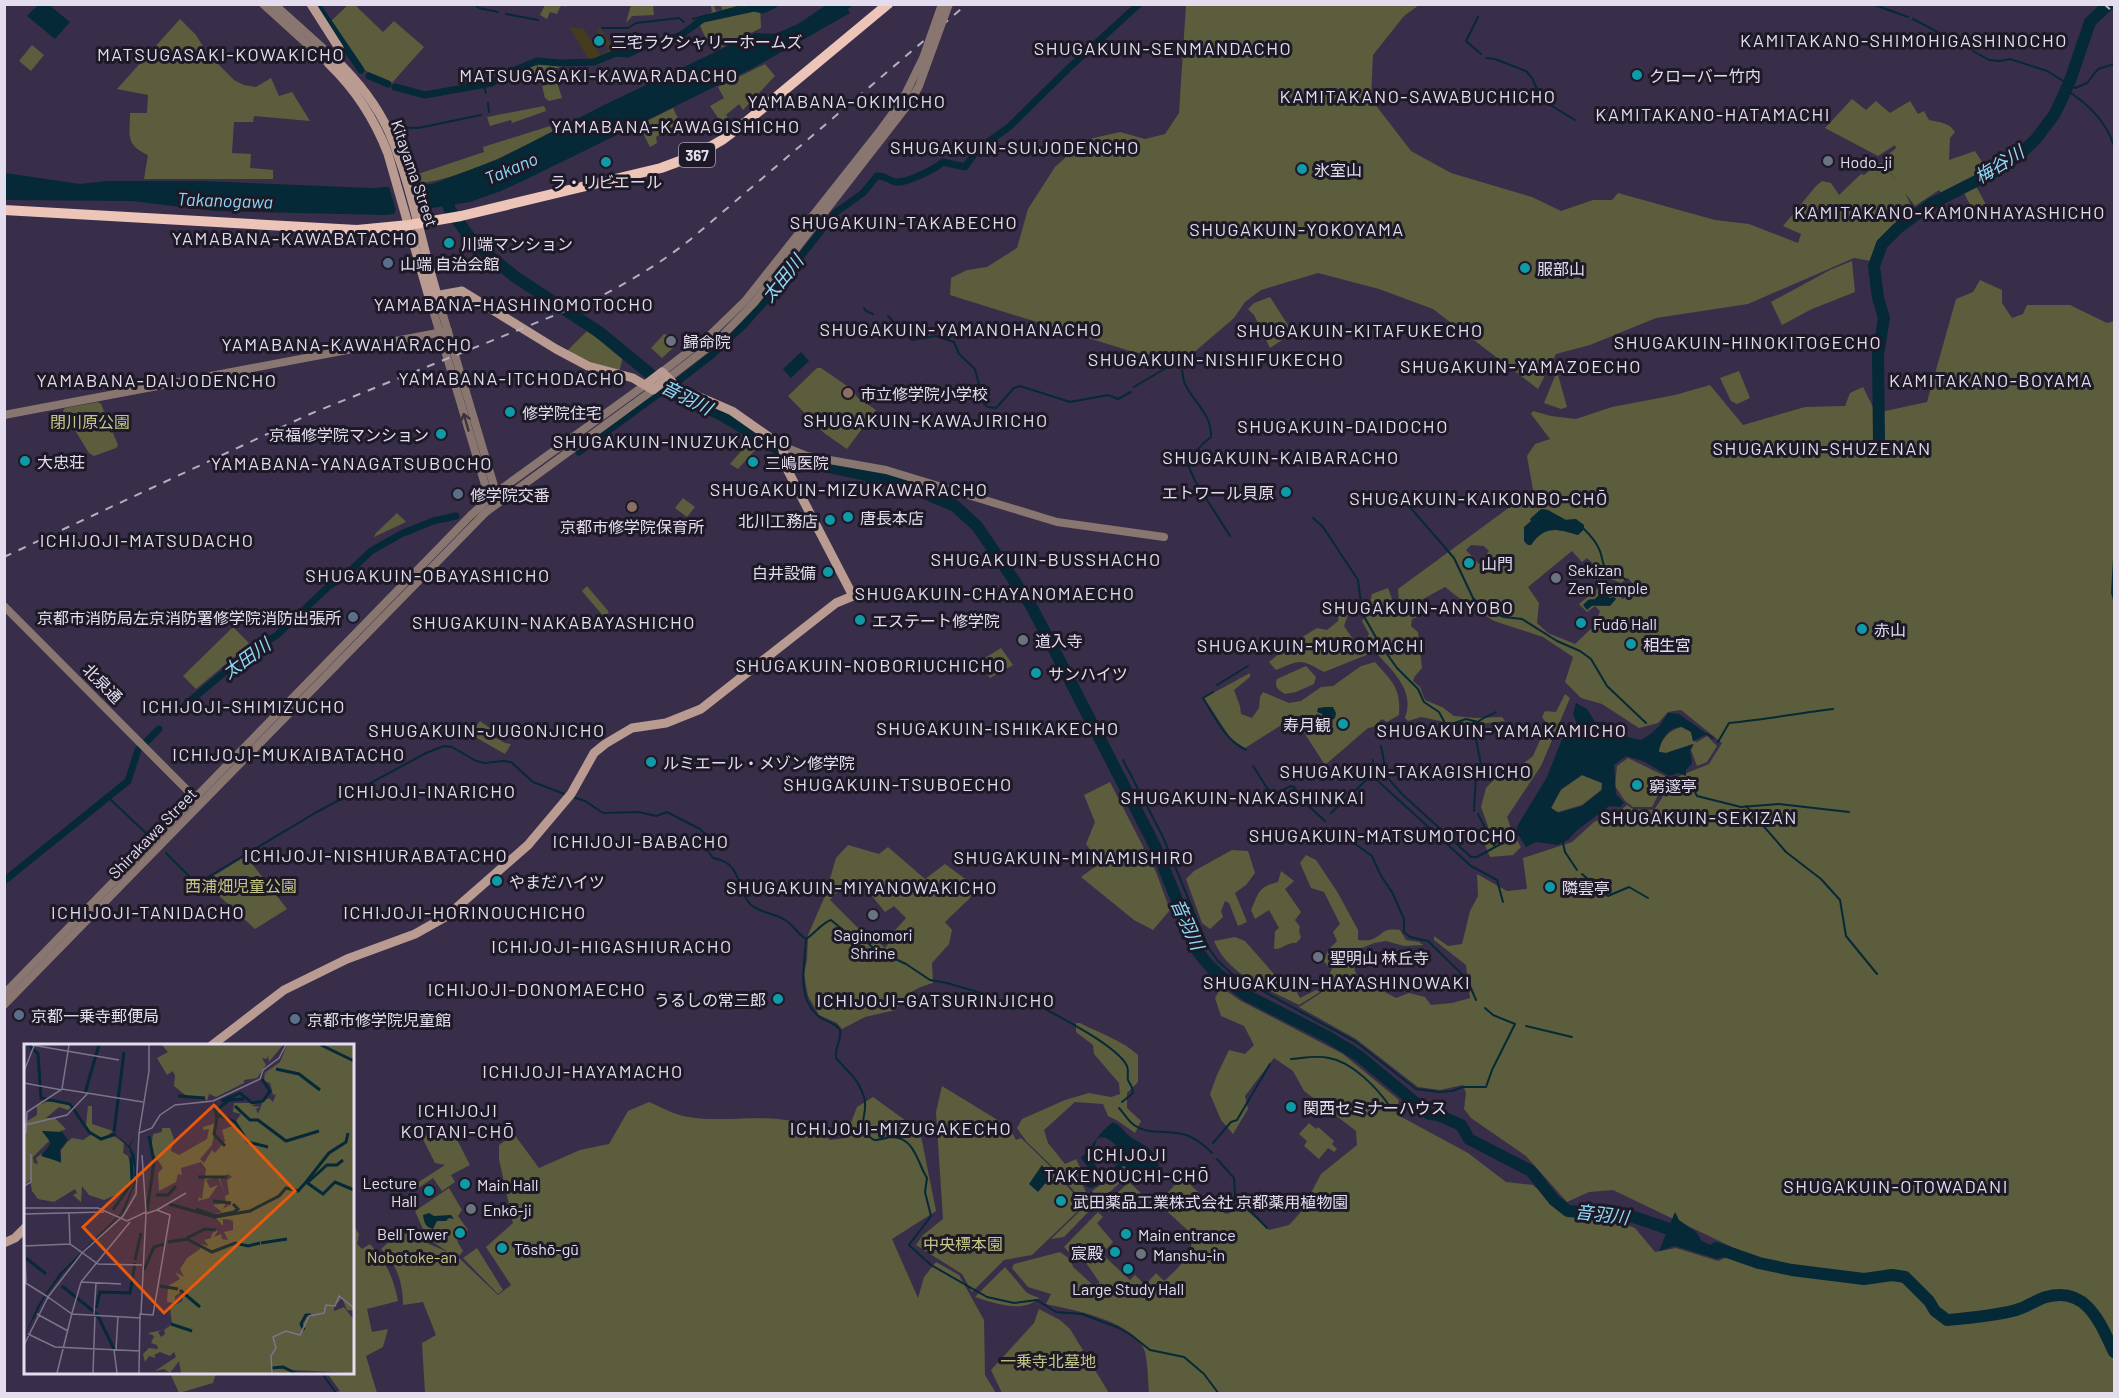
<svg xmlns="http://www.w3.org/2000/svg" width="2119" height="1398" font-family="Barlow,'Noto Sans JP',sans-serif">
	<style>
		.green { fill: #5b5d3d; fill-rule: evenodd }
		.sand { fill: #443c1c }
		.water { fill: #052936; fill-rule: evenodd }
		.pier { fill: #392e49 }
		.lines { fill: none; stroke-linecap: round; stroke-linejoin: round }
		.stream { stroke: #052936; stroke-width: 2 }
		.canal { stroke: #052936; stroke-width: 7 }
		.river { stroke: #052936; stroke-width: 12 }
		.tertiary { stroke: #897670; stroke-width: 8 }
		.secondary { stroke: #b99b91; stroke-width: 9 }
		.trunk { stroke: #ecc5b8; stroke-width: 10 }
		.rail { stroke: #b5aec1; stroke-width: 2; stroke-dasharray: 8 8; stroke-linecap: butt }
		.tertiary-bridge { stroke: #897670; stroke-width: 8 }
		.oneway { stroke: #3e353c }
		.culture-dot { fill: #0f9aa8; stroke: #1e1926; stroke-width: 2 }
		.worship-dot { fill: #6b7280; stroke: #1e1926; stroke-width: 2 }
		.service-dot { fill: #5c6f8a; stroke: #1e1926; stroke-width: 2 }
		.education-dot { fill: #8d6e63; stroke: #1e1926; stroke-width: 2 }
		.labels { text-anchor: middle; dominant-baseline: central; stroke-width: 6; stroke-linejoin: round; paint-order: stroke }
		.shield { fill: #1e1926; stroke: #a8a2b2; stroke-width: 1.5 }
		.shield-label { font-size: 15px; font-weight: bold; fill: #e3ddee }
		.poi-label { font-size: 16px; fill: #e3ddee; stroke: #1e1926; text-anchor: start }
		.street-label { font-size: 16px; fill: #e3ddee; stroke: #1e1926 }
		.park-label { font-size: 16px; fill: #c4c785; stroke: #1e1926 }
		.neighbourhood-label { font-size: 18px; letter-spacing: 1.5px; fill: #e3ddee; stroke: #1e1926 }
		.water-label { font-size: 18px; font-style: italic; fill: #8edafa; stroke: #1e1926 }
		.inset-river { fill: none; stroke: #052936; stroke-width: 3 }
		.inset-road { fill: none; stroke: #7d748b; stroke-width: 1.5 }
		.view { fill: #e8590c; fill-opacity: 0.15; stroke: #e8590c; stroke-width: 3 }
		.inset-edge { fill: none; stroke: #e3ddee; stroke-width: 3 }
	</style>
	<rect width="100%" height="100%" fill="#392e49"/>
	<g class="green">
		<polygon points="740,4 760,5 761,28 712,52 697,19 712,12 711,6 714,6 716,11 722,10 721,5"/>
		<polygon points="348,5 355,5 383,32 394,21 424,47 390,85 363,69 331,21"/>
		<polygon points="549,5 549,4 567,5 566,7 561,5 557,14 550,12 547,19 540,15 545,5"/>
		<polygon points="631,5 653,5 654,15 632,16 626,23"/>
		<path d="M1186,5H1419L1404,16L1373,55L1371,99L1411,151L1451,173L1532,197L1561,211L1593,200H1612L1618,193L1715,220L1749,224L1798,243L1801,234L1783,226L1816,186L1822,181L1831,183L1839,195L1861,174L1864,175L1879,163L1884,164L1899,184L1882,160L1896,148L1895,145L1878,156L1825,128L1852,99L1866,110L1876,101L1890,113L1910,101L1918,114L1924,111L1929,120C1939,122 1950,123 1955,132L1950,138L1949,160L1975,151L1988,171L1942,194L1939,190L1915,206L1905,193L1914,211L1879,242L1871,261L1854,258L1748,304L1656,318L1590,345L1556,354L1538,389L1433,309L1379,289L1318,273L1261,290L1245,302L1234,318L1192,354L1166,358L1130,351L950,295L951,278L967,270L987,267L1017,248L1028,209L1055,167L1085,140L1120,132L1145,139L1165,134L1179,113Z"/>
		<path d="M180,19L196,35L207,53L234,80L244,85L256,87L271,78L279,96L292,92L310,121L254,116L253,122H234L232,153L251,154L250,168L273,170V179H144L148,155C125,145 130,135 130,113H147L148,95L117,89Z"/>
		<polygon points="32,45 44,55 31,71 19,61"/>
		<polygon points="536,63 540,81 531,83 526,67"/>
		<polygon points="537,63 571,64 539,73"/>
		<polygon points="765,64 775,76 743,110 739,104 726,115 732,125 726,130 710,106 724,98 718,87"/>
		<polygon points="557,82 562,98 549,101 545,98 542,86"/>
		<polygon points="544,106 546,111 512,123 511,120 490,126 487,117"/>
		<polygon points="673,108 678,118 672,122 674,126 656,137 657,143 650,147 639,125"/>
		<path d="M550,126L553,132C512,152 459,180 414,184L412,176L484,152L483,147Z"/>
		<polygon points="1976,186 1990,212 1977,218 1964,193"/>
		<polygon points="1852,261 1855,292 1812,309 1782,325 1771,302 1830,270"/>
		<path d="M1980,280L2002,290V303L2012,318L2023,314L2027,305H2070L2107,323L2114,321V1393H1149C1148,1382 1148,1356 1143,1347C1128,1320 1074,1310 1046,1304L1051,1294L1028,1287L1012,1268L1014,1264L1060,1252L1071,1260L1073,1267L1093,1285L1100,1283L1075,1247L1069,1252L1064,1247L1098,1212L1103,1217L1097,1223L1113,1242L1102,1254L1130,1280L1135,1275L1145,1285L1156,1273L1164,1281C1179,1267 1192,1257 1193,1235L1160,1205V1201L1182,1177L1209,1202L1226,1214L1244,1208L1269,1230L1289,1225L1301,1212L1321,1174L1357,1145L1356,1131L1304,1091L1293,1071L1274,1058L1245,1096L1248,1109L1233,1134L1221,1120L1210,1094L1217,1075L1229,1050L1245,1054L1254,1045L1244,1026L1221,1016L1215,998L1219,991L1225,990L1241,1001L1343,1054L1399,1100L1396,1114L1468,1153L1506,1182L1533,1185L1565,1214L1603,1216L1635,1228L1655,1252L1676,1248L1718,1261L1737,1253L1736,1249L1613,1190L1589,1192L1567,1202L1526,1156L1471,1118L1464,1109L1466,1093L1463,1085L1440,1090L1418,1087L1356,1039L1299,1007L1321,993L1338,955L1351,956L1356,974L1370,984L1396,998L1409,993L1425,997L1431,1005L1452,1003L1470,998L1466,965L1434,940V936L1448,946L1462,944L1470,911L1478,896L1477,874L1507,891L1527,889L1523,858L1572,842L1594,822L1613,811L1622,809L1627,805L1633,809L1654,810L1662,798L1667,781L1709,764L1722,743L1681,710L1668,712L1658,723L1639,728L1602,704L1581,698L1565,682L1573,657L1543,637L1494,621L1468,605L1445,587L1412,605L1399,602L1398,589L1533,490L1527,456L1535,444L1550,439L1531,414L1533,411L1551,416L1576,419L1612,407L1675,395L1710,385L1743,425L1805,407L1845,406L1850,393L1863,387L1876,413L1927,402L1956,299L1973,292ZM1544,509L1566,520L1574,519L1583,524L1584,529L1578,535C1557,529 1545,525 1531,545L1525,543V527ZM1471,545L1484,546L1489,551L1479,564L1466,550ZM1572,551L1582,562L1587,558L1608,578L1621,583L1628,578L1634,585L1629,594L1623,599L1603,584L1579,604L1587,612L1595,606L1600,611L1595,625L1575,644L1548,633L1537,623L1539,603L1528,587ZM1603,591H1610L1608,597L1610,598L1614,597L1616,599L1609,606H1591L1589,599H1595Z"/>
		<polygon points="1270,297 1293,333 1270,348 1254,315 1248,309 1254,303"/>
		<polygon points="587,331 623,356 619,373 589,365 566,352"/>
		<polygon points="664,334 668,335 675,346 662,358 651,348"/>
		<polygon points="817,368 821,368 853,390 857,397 876,410 847,449 824,433 788,396"/>
		<polygon points="1557,371 1567,407 1561,409 1544,403"/>
		<polygon points="1739,371 1750,398 1737,404 1731,401 1720,378"/>
		<polygon points="98,402 101,404 118,445 116,448 94,456 89,453 63,411 65,408"/>
		<polygon points="749,442 758,447 738,469 730,464"/>
		<polygon points="683,498 695,507 687,517 675,508"/>
		<polygon points="397,513 406,522 374,537 376,533"/>
		<polygon points="587,586 609,612 604,617 582,591"/>
		<path d="M1388,588L1392,599L1387,604L1391,613L1397,607L1411,611L1417,617L1412,619L1411,626L1418,632L1422,668L1415,676L1413,681L1420,687L1425,700L1442,707L1454,716L1475,718L1502,717L1505,721L1464,726L1421,717L1408,721L1405,718C1418,685 1381,663 1366,640L1369,634L1362,621L1368,612L1372,594Z"/>
		<path d="M1339,611L1348,615L1344,626L1355,642L1369,654L1324,672C1300,659 1302,659 1276,670L1269,662L1289,645L1317,628L1327,630L1338,621Z"/>
		<polygon points="233,627 250,644 196,689 183,676"/>
		<polygon points="1001,648 1013,665 990,678 980,661"/>
		<path d="M1375,662C1392,682 1401,687 1399,715L1387,722L1382,719L1373,727L1368,728L1325,765L1294,717L1245,748L1231,739L1204,698L1250,673V677L1234,690L1240,706L1241,714L1252,718L1259,708L1260,697L1263,692L1289,703L1301,701L1321,687L1333,686L1361,666Z"/>
		<path d="M1306,666L1316,677L1314,684L1296,692L1285,694C1278,690 1274,687 1277,679Z"/>
		<polygon points="1565,694 1570,698 1541,766 1507,817 1512,831 1521,847 1513,855 1490,857 1484,842 1488,826 1481,807 1486,788 1501,772 1519,767 1533,756 1547,724 1542,717 1545,711 1556,712"/>
		<polygon points="480,721 490,728 487,733 505,743 511,744 505,754 470,734"/>
		<path d="M1681,727L1691,732L1693,741L1697,742L1707,736L1717,746L1707,762L1697,766L1691,750L1694,744L1666,753L1658,752C1661,739 1668,731 1681,727Z"/>
		<polygon points="1628,758 1665,776 1665,781 1652,807 1633,807 1625,801 1615,786 1617,766"/>
		<polygon points="1582,775 1602,783 1601,790 1582,805 1558,812 1551,808 1561,790"/>
		<polygon points="1110,782 1156,872 1170,910 1153,930 1134,920 1081,877 1100,863 1086,844 1095,822 1084,795"/>
		<path d="M848,845L879,854L888,847L925,879L945,864L964,878L978,885L969,899L945,922L952,930L949,944L932,963L933,983C913,989 908,992 896,1010L865,1017L842,1029L837,1023L819,1015L808,996L804,974L807,960L808,935L825,896L836,858ZM862,884L885,912L894,906L906,918L890,936L889,943L885,948L864,929H859L830,900L836,893Z"/>
		<polygon points="1232,850 1248,851 1255,873 1246,885 1235,893 1247,922 1238,926 1229,903 1225,901 1221,911 1223,917 1210,929 1202,923 1186,879 1194,871"/>
		<path d="M1306,855L1316,860L1338,893L1358,930V940C1362,940 1369,941 1373,939C1386,933 1381,928 1400,930L1406,940L1419,942L1423,945L1404,946L1386,941L1374,943L1350,953L1336,954L1330,969L1324,961L1328,950L1337,941L1333,932L1340,924L1324,892L1311,888L1300,863Z"/>
		<polygon points="246,856 287,909 255,929 204,882"/>
		<path d="M1281,871L1294,881L1285,889L1301,912L1295,920L1300,927L1299,931L1301,938L1296,943C1287,942 1283,949 1274,949L1275,931L1279,928L1269,910L1255,919L1251,910C1259,892 1258,887 1278,882Z"/>
		<path d="M1235,937L1245,941L1287,989L1303,976L1304,979L1294,987L1300,998L1316,990L1320,992L1299,1005C1267,989 1228,975 1214,941Z"/>
		<path d="M1076,1023H1080C1099,1033 1122,1040 1138,1055V1082L1127,1093V1108L1141,1121L1135,1133L1118,1121L1108,1116L1103,1104L1075,1102L1044,1130L1048,1143L1065,1164L1076,1159L1083,1173L1079,1177L1093,1207L1064,1237L1051,1239L1081,1210L1082,1201L1060,1174L1026,1141L1017,1128L1022,1119L1065,1100L1089,1093L1111,1097L1120,1094L1119,1083L1094,1054L1093,1045L1076,1032Z"/>
		<polygon points="942,1086 1009,1127 1016,1140 1021,1138 1050,1166 1080,1201 1080,1209 1032,1255 1004,1260 972,1292 962,1274 916,1245 923,1235 943,1219 936,1112"/>
		<path d="M873,1097L920,1131L936,1211L892,1239L918,1298L924,1277L936,1262L959,1275L984,1320L985,1375L996,1393H425L422,1343L436,1335L423,1302L403,1305C403,1284 397,1263 381,1249L397,1235L418,1232L429,1244L448,1252L427,1238L415,1211L449,1188L462,1210L458,1216L468,1230L457,1241L463,1251L458,1257L498,1295L511,1285L486,1247L513,1223L499,1159V1145L514,1134L539,1168L580,1150L609,1144L628,1111L649,1102C661,1107 675,1115 688,1117C735,1125 792,1105 830,1140L845,1138L857,1107Z"/>
		<polygon points="1309,1123 1316,1129 1318,1127 1334,1141 1332,1144 1337,1149 1334,1152 1328,1148 1319,1159 1304,1146 1307,1141 1299,1134"/>
		<polygon points="452,1130 470,1165 451,1175 455,1182 442,1191 433,1178 417,1189 414,1185 445,1165 435,1163 421,1135 425,1133 430,1142"/>
		<polygon points="1124,1166 1135,1173 1134,1178 1125,1178 1099,1202 1092,1191 1113,1176 1117,1168"/>
		<polygon points="1129,1182 1144,1196 1139,1201 1129,1192 1109,1212 1103,1207"/>
		<path d="M354,1226L359,1234L357,1244L362,1249L370,1244C387,1264 393,1276 398,1301L367,1309L372,1332L388,1329L383,1347L366,1356L377,1393H333L340,1391L327,1373L352,1372Z"/>
		<polygon points="477,1248 503,1290 498,1294 463,1258"/>
		<path d="M1005,1267L1027,1293L1039,1298C1023,1314 994,1303 975,1297Z"/>
		<polygon points="1039,1309 1060,1320 1070,1329 1109,1393 1002,1393 991,1370 1034,1323"/>
		<polygon points="170,1373 216,1373 213,1383 179,1393"/>
	</g>
	<polygon class="sand" points="569,27 584,29 601,55 609,49 596,29 601,29 616,52 590,61"/>
	<g class="water">
		<polygon points="38,5 49,5 70,22 55,39 27,16"/>
		<polygon points="826,5 853,5 848,9 850,13 753,68 531,177 501,191 470,202 387,215 215,211 132,201 5,200 5,173 80,184 107,181 202,181 372,188 432,184 499,159 604,105 755,33 775,34 798,24"/>
		<polygon points="801,352 809,361 791,378 783,369"/>
		<path d="M1541,509L1548,510L1566,520L1576,519L1584,525V529L1578,535C1557,529 1545,525 1531,545H1528L1524,541V527L1531,521L1530,519Z"/>
		<polygon points="1606,590 1611,592 1608,596 1609,598 1613,597 1616,599 1610,606 1593,605 1587,610 1583,605 1588,600 1594,600 1603,591"/>
		<path d="M1576,703L1587,709L1595,722H1605C1616,736 1624,736 1641,740C1654,733 1660,726 1668,713L1679,714L1707,734L1693,741L1691,732C1688,730 1685,728 1682,727C1668,726 1660,742 1659,752L1666,753L1693,744L1690,750L1692,763L1686,770V776L1678,773L1669,776L1643,761L1626,756L1614,765L1616,794L1624,803L1620,807L1609,806L1576,831L1569,839L1558,845L1536,842L1526,847L1516,831L1518,825L1547,777L1562,739L1577,725L1573,714ZM1582,775L1602,783V790L1582,806L1558,813L1551,808L1561,789Z"/>
		<polygon points="1325,707 1333,707 1336,713 1335,718 1332,720 1325,720 1322,714 1317,712 1318,708"/>
		<path d="M1113,1122C1120,1125 1123,1130 1128,1135C1141,1145 1156,1147 1159,1166C1145,1173 1137,1174 1124,1166C1117,1168 1118,1170 1113,1175C1107,1181 1098,1186 1090,1188L1086,1186V1182L1093,1175L1081,1158C1093,1146 1099,1132 1113,1122ZM1101,1137C1113,1138 1118,1149 1126,1157L1134,1158L1135,1160L1133,1162C1122,1161 1116,1163 1112,1171L1108,1170L1102,1177L1094,1163L1093,1158L1098,1155L1094,1148L1097,1139Z"/>
		<polygon points="1042,1165 1050,1176 1049,1179 1038,1192 1029,1184"/>
		<polygon points="1675,1212 1679,1220 1696,1232 1702,1241 1731,1255 1717,1259 1675,1246 1659,1251"/>
		<path d="M429,1213L434,1216L451,1215L454,1219L449,1218L446,1221H437L433,1229C425,1227 424,1222 423,1215Z"/>
	</g>
	<polygon class="pier" points="412,182 421,208 426,212 392,217 396,210 388,184"/>
	<g class="lines">
		<g class="stream">
			<polyline points="474,4 479,8 498,12"/>
			<polyline points="1872,4 1908,17"/>
			<polyline points="506,14 538,20"/>
			<polyline points="1478,17 1466,41 1481,54"/>
			<polyline points="693,19 749,4"/>
			<polyline points="1913,19 1968,48"/>
			<polyline points="602,28 628,28 636,23 679,18 684,22"/>
			<polyline points="1973,51 1989,60 2000,61 2010,59 2047,71 2075,88 2087,83 2098,69 2114,64"/>
			<polyline points="1486,58 1495,59 1526,71 1532,78 1542,100 1575,120"/>
			<polyline points="483,84 486,93"/>
			<path d="M2066,90C2089,104 2106,121 2114,146"/>
			<polyline points="488,103 489,112"/>
			<polyline points="394,127 418,128 481,115"/>
			<polyline points="864,308 866,311 873,314"/>
			<polyline points="888,316 912,340 936,336 954,342 959,354 975,369 984,404 988,407 996,408 1014,388 1020,386 1070,402 1108,395 1118,399 1131,392"/>
			<path d="M1182,370C1183,374 1183,380 1185,384C1194,403 1212,414 1211,437C1201,444 1193,455 1188,465L1195,481L1230,536"/>
			<polyline points="1134,387 1171,365"/>
			<polyline points="1397,492 1454,558 1473,598 1482,608 1504,617 1522,619 1557,641 1580,651 1591,659 1607,686 1646,723"/>
			<polyline points="1313,518 1323,527 1358,580 1361,603"/>
			<path d="M1584,529C1590,535 1596,541 1599,549C1602,554 1602,563 1605,567C1610,573 1620,574 1626,580"/>
			<polyline points="2114,558 2112,593 2114,600"/>
			<polyline points="1362,613 1378,641"/>
			<polyline points="1382,647 1397,668 1418,689 1424,702 1439,712 1446,725"/>
			<polyline points="1217,685 1248,666"/>
			<path d="M1213,692L1203,698C1215,717 1225,740 1246,750"/>
			<path d="M1478,722C1483,717 1490,716 1496,712"/>
			<polyline points="1452,724 1466,719 1478,722 1474,729 1481,765 1476,774 1474,811"/>
			<polyline points="1707,734 1713,738"/>
			<path d="M1718,742L1729,723C1764,720 1798,713 1833,709"/>
			<polyline points="1381,746 1387,777 1402,794 1471,857 1477,857 1508,840"/>
			<polyline points="1123,760 1163,837 1208,947 1218,961 1232,974 1356,1042 1416,1089 1439,1092 1452,1091 1463,1087 1486,1087 1492,1070 1515,1024 1493,1015 1485,1008"/>
			<polyline points="1253,766 1267,788 1275,794 1291,786 1294,787 1299,797"/>
			<polyline points="1689,780 1697,796 1741,807 1779,804 1849,812"/>
			<polyline points="1379,782 1471,866 1497,880 1503,902"/>
			<path d="M573,797L585,801L603,813L639,812L656,816L667,812L700,829L707,836L708,851L713,858C743,863 736,889 750,904C759,913 774,913 785,920C793,925 798,934 806,939C805,965 796,995 817,1015C824,1022 834,1021 840,1030C842,1041 834,1048 836,1058C849,1074 857,1076 864,1097C870,1116 852,1127 874,1140C881,1140 887,1137 894,1137C915,1139 918,1164 927,1178L925,1192L931,1216L909,1245L931,1265L987,1297L1014,1303L1037,1300L1056,1312L1082,1314L1119,1328L1131,1335L1150,1350L1184,1357L1204,1374L1219,1394"/>
			<polyline points="109,798 149,836"/>
			<polyline points="1303,801 1325,821"/>
			<polyline points="1746,806 1786,852 1821,879 1840,900 1846,936 1877,974"/>
			<polyline points="1331,813 1374,773 1373,760"/>
			<polyline points="1478,814 1495,847"/>
			<polyline points="1334,829 1372,856 1380,874 1393,894 1404,919 1404,932 1410,937 1428,941 1467,979 1476,1000"/>
			<polyline points="1514,837 1519,834"/>
			<polyline points="1563,843 1565,852 1577,870"/>
			<polyline points="166,853 196,883 198,883 315,813 426,753 444,746 452,747 476,761 485,763 503,761 511,762 533,782 567,795"/>
			<polyline points="1582,874 1608,896 1629,887 1648,898"/>
			<path d="M806,939C814,934 823,922 831,920L856,941L867,942L881,956H889L906,964L930,980L947,983L981,993L997,1004L1012,1009L1017,1008L1025,1000L1030,1001C1052,1013 1117,1045 1127,1066C1129,1071 1127,1075 1128,1080C1130,1085 1133,1086 1133,1093L1122,1102"/>
			<polyline points="1526,1026 1572,1037"/>
			<path d="M1291,1059C1304,1058 1317,1055 1329,1058C1353,1062 1378,1089 1391,1108"/>
			<path d="M1119,1108C1124,1113 1128,1121 1134,1125C1147,1134 1162,1131 1176,1133C1191,1134 1202,1143 1212,1153"/>
			<polyline points="1213,1143 1231,1122 1237,1120 1270,1064"/>
			<polyline points="1217,1159 1234,1178 1235,1195 1267,1228"/>
			<polyline points="321,1372 337,1394"/>
		</g>
		<g class="canal">
			<polyline points="317,5 361,70"/>
			<polyline points="369,76 388,84"/>
			<polyline points="395,87 425,95 492,83 510,72 537,61 560,63 594,62 616,53 628,54 650,43 665,41 681,35 703,19 754,8 763,10 775,4"/>
			<path d="M677,382L712,355L744,325L769,297L835,213L863,193L877,176C885,175 889,181 896,182C907,183 935,169 943,162L965,167L978,149L1009,127L1069,68L1139,4"/>
			<polyline points="579,452 668,387"/>
			<polyline points="185,705 249,652 277,635 328,587 348,573 371,551 401,534 433,521 456,516"/>
			<polyline points="4,881 128,781 138,750 159,729"/>
		</g>
		<g class="river">
			<polyline points="445,195 450,210 468,235 480,248 514,276 599,332 649,373 668,391 722,415 796,460 898,482 955,506 977,526 1030,604 1046,634 1155,846 1198,952 1206,962 1218,974 1246,995 1330,1038 1359,1056 1429,1114 1438,1115 1461,1125 1469,1139 1531,1171 1554,1200 1568,1211 1634,1217 1681,1233"/>
			<polyline points="1879,442 1878,355 1884,318 1878,298 1874,266 1882,244 1898,228 1931,204 1990,174 2017,157 2036,139 2054,115 2061,101 2071,78 2090,22 2109,4"/>
			<path d="M1716,1248L1759,1263L1792,1270L1864,1279L1892,1275L1905,1277L1929,1301L1935,1311L1947,1320C1970,1318 1994,1316 2016,1310C2026,1308 2035,1300 2046,1297C2087,1286 2100,1323 2114,1352"/>
		</g>
		<g class="tertiary">
			<polyline points="263,4 329,64"/>
			<polyline points="274,4 334,58"/>
			<polyline points="437,295 497,496"/>
			<polyline points="429,297 489,498 491,500"/>
			<polyline points="662,372 710,335 746,300 879,132 903,99"/>
			<polyline points="667,379 719,339 754,303 910,102"/>
			<polyline points="4,415 448,331"/>
			<polyline points="782,446 807,456 886,470 1057,522 1164,537"/>
			<polyline points="4,606 199,802"/>
			<polyline points="4,994 471,515 497,492 645,385"/>
			<polyline points="4,1005 486,512 653,390"/>
		</g>
		<g class="secondary">
			<path d="M311,4L339,48L329,64C355,89 375,120 388,154L429,297L462,291L556,349L588,366L633,378L653,390L667,379"/>
			<path d="M334,58C356,79 376,103 389,132C411,183 421,242 437,295"/>
			<polyline points="211,1046 284,990 347,959 415,934 447,916 528,845 571,794 594,753 605,744 632,728 666,723 701,709 836,603 853,596 787,469 782,446 732,411 677,387 662,372 645,385"/>
			<polyline points="4,1243 15,1238 26,1227"/>
		</g>
		<polyline class="trunk" points="4,210 357,230 409,225 461,216 661,168 696,155 722,140 746,122 888,4"/>
		<g class="rail">
			<polyline points="2104,4 2114,13"/>
			<path d="M4,557L310,414L595,299C629,282 661,263 691,239L967,4"/>
		</g>
		<g class="tertiary-bridge">
			<polyline points="903,99 923,58 942,4"/>
			<polyline points="910,102 919,86 949,4"/>
		</g>
	</g>
	<defs><path id="oneway-shaft" d="M-6 0H5M1.5-3L5.5 0L1.5 3" fill="none" stroke-width="1.6" stroke-linecap="round" stroke-linejoin="round" transform="scale(1.5)"/></defs>
	<use class="oneway" href="#oneway-shaft" transform="translate(466 422) rotate(-106)"/>
	<g class="culture-dot">
		<circle cx="599" cy="41" r="6"/>
		<circle cx="1637" cy="75" r="6"/>
		<circle cx="606" cy="162" r="6"/>
		<circle cx="1302" cy="169" r="6"/>
		<circle cx="449" cy="243" r="6"/>
		<circle cx="1525" cy="268" r="6"/>
		<circle cx="510" cy="412" r="6"/>
		<circle cx="441" cy="434" r="6"/>
		<circle cx="25" cy="461" r="6"/>
		<circle cx="753" cy="462" r="6"/>
		<circle cx="1286" cy="492" r="6"/>
		<circle cx="848" cy="517" r="6"/>
		<circle cx="830" cy="520" r="6"/>
		<circle cx="1469" cy="563" r="6"/>
		<circle cx="828" cy="572" r="6"/>
		<circle cx="860" cy="620" r="6"/>
		<circle cx="1581" cy="623" r="6"/>
		<circle cx="1862" cy="629" r="6"/>
		<circle cx="1631" cy="644" r="6"/>
		<circle cx="1036" cy="673" r="6"/>
		<circle cx="1343" cy="724" r="6"/>
		<circle cx="651" cy="762" r="6"/>
		<circle cx="1637" cy="785" r="6"/>
		<circle cx="497" cy="881" r="6"/>
		<circle cx="1550" cy="887" r="6"/>
		<circle cx="778" cy="999" r="6"/>
		<circle cx="1291" cy="1107" r="6"/>
		<circle cx="465" cy="1184" r="6"/>
		<circle cx="429" cy="1191" r="6"/>
		<circle cx="1061" cy="1201" r="6"/>
		<circle cx="460" cy="1233" r="6"/>
		<circle cx="1126" cy="1234" r="6"/>
		<circle cx="502" cy="1248" r="6"/>
		<circle cx="1115" cy="1252" r="6"/>
		<circle cx="1128" cy="1269" r="6"/>
	</g>
	<g class="worship-dot">
		<circle cx="1828" cy="161" r="6"/>
		<circle cx="671" cy="341" r="6"/>
		<circle cx="1556" cy="578" r="6"/>
		<circle cx="1023" cy="640" r="6"/>
		<circle cx="873" cy="915" r="6"/>
		<circle cx="1318" cy="957" r="6"/>
		<circle cx="471" cy="1209" r="6"/>
		<circle cx="1141" cy="1254" r="6"/>
	</g>
	<g class="service-dot">
		<circle cx="388" cy="263" r="6"/>
		<circle cx="458" cy="494" r="6"/>
		<circle cx="353" cy="617" r="6"/>
		<circle cx="19" cy="1015" r="6"/>
		<circle cx="295" cy="1019" r="6"/>
	</g>
	<g class="education-dot">
		<circle cx="848" cy="393" r="6"/>
		<circle cx="632" cy="507" r="6"/>
	</g>
	<g class="labels">
		<rect class="shield" x="679" y="143" width="36" height="24" rx="4.5"/>
		<g class="shield-label">
			<text x="697" y="155">367</text>
		</g>
		<g class="poi-label">
			<text x="611" y="41">三宅ラクシャリーホームズ</text>
			<text x="1649" y="75">クローバー竹内</text>
			<text x="1840" y="161">Hodo_ji</text>
			<text x="1314" y="169">氷室山</text>
			<text x="606" y="181" text-anchor="middle">ラ・リビエール</text>
			<text x="461" y="243">川端マンション</text>
			<text x="400" y="263">山端 自治会館</text>
			<text x="1537" y="268">服部山</text>
			<text x="683" y="341">歸命院</text>
			<text x="860" y="393">市立修学院小学校</text>
			<text x="522" y="412">修学院住宅</text>
			<text x="429" y="434" text-anchor="end">京福修学院マンション</text>
			<text x="37" y="461">大忠荘</text>
			<text x="765" y="462">三嶋医院</text>
			<text x="1274" y="492" text-anchor="end">エトワール貝原</text>
			<text x="470" y="494">修学院交番</text>
			<text x="860" y="517">唐長本店</text>
			<text x="818" y="520" text-anchor="end">北川工務店</text>
			<text x="632" y="526" text-anchor="middle">京都市修学院保育所</text>
			<text x="1481" y="563">山門</text>
			<text x="1568" y="569">Sekizan<tspan x="1568" dy="18">Zen Temple</tspan></text>
			<text x="816" y="572" text-anchor="end">白井設備</text>
			<text x="341" y="617" text-anchor="end">京都市消防局左京消防署修学院消防出張所</text>
			<text x="872" y="620">エステート修学院</text>
			<text x="1593" y="623">Fudō Hall</text>
			<text x="1874" y="629">赤山</text>
			<text x="1035" y="640">道入寺</text>
			<text x="1643" y="644">相生宮</text>
			<text x="1048" y="673">サンハイツ</text>
			<text x="1331" y="724" text-anchor="end">寿月観</text>
			<text x="663" y="762">ルミエール・メゾン修学院</text>
			<text x="1649" y="785">窮邃亭</text>
			<text x="509" y="881">やまだハイツ</text>
			<text x="1562" y="887">隣雲亭</text>
			<text x="873" y="934" text-anchor="middle">Saginomori<tspan x="873" dy="18">Shrine</tspan></text>
			<text x="1330" y="957">聖明山 林丘寺</text>
			<text x="766" y="999" text-anchor="end">うるしの常三郎</text>
			<text x="31" y="1015">京都一乗寺郵便局</text>
			<text x="307" y="1019">京都市修学院児童館</text>
			<text x="1303" y="1107">関西セミナーハウス</text>
			<text x="417" y="1182" text-anchor="end">Lecture<tspan x="417" dy="18">Hall</tspan></text>
			<text x="477" y="1184">Main Hall</text>
			<text x="1073" y="1201">武田薬品工業株式会社 京都薬用植物園</text>
			<text x="483" y="1209">Enkō-ji</text>
			<text x="448" y="1233" text-anchor="end">Bell Tower</text>
			<text x="1138" y="1234">Main entrance</text>
			<text x="514" y="1248">Tōshō-gū</text>
			<text x="1103" y="1252" text-anchor="end">宸殿</text>
			<text x="1153" y="1254">Manshu-in</text>
			<text x="1128" y="1288" text-anchor="middle">Large Study Hall</text>
		</g>
		<g class="street-label">
			<text transform="translate(415 173) rotate(71)">Kitayama Street</text>
			<text transform="translate(103 683) rotate(45)">北泉通</text>
			<text transform="translate(152 833) rotate(-46)">Shirakawa Street</text>
		</g>
		<g class="park-label">
			<text x="90" y="421">閉川原公園</text>
			<text x="241" y="885">西浦畑児童公園</text>
			<text x="963" y="1243">中央標本園</text>
			<text x="412" y="1256">Nobotoke-an</text>
			<text x="1048" y="1360">一乗寺北墓地</text>
		</g>
		<g class="neighbourhood-label">
			<text x="1904" y="40">KAMITAKANO-SHIMOHIGASHINOCHO</text>
			<text x="1163" y="48">SHUGAKUIN-SENMANDACHO</text>
			<text x="221" y="54">MATSUGASAKI-KOWAKICHO</text>
			<text x="599" y="75">MATSUGASAKI-KAWARADACHO</text>
			<text x="1418" y="96">KAMITAKANO-SAWABUCHICHO</text>
			<text x="847" y="101">YAMABANA-OKIMICHO</text>
			<text x="1713" y="114">KAMITAKANO-HATAMACHI</text>
			<text x="676" y="126">YAMABANA-KAWAGISHICHO</text>
			<text x="1015" y="147">SHUGAKUIN-SUIJODENCHO</text>
			<text x="1950" y="212">KAMITAKANO-KAMONHAYASHICHO</text>
			<text x="904" y="222">SHUGAKUIN-TAKABECHO</text>
			<text x="1297" y="229">SHUGAKUIN-YOKOYAMA</text>
			<text x="295" y="238">YAMABANA-KAWABATACHO</text>
			<text x="514" y="304">YAMABANA-HASHINOMOTOCHO</text>
			<text x="961" y="329">SHUGAKUIN-YAMANOHANACHO</text>
			<text x="1360" y="330">SHUGAKUIN-KITAFUKECHO</text>
			<text x="1748" y="342">SHUGAKUIN-HINOKITOGECHO</text>
			<text x="347" y="344">YAMABANA-KAWAHARACHO</text>
			<text x="1216" y="359">SHUGAKUIN-NISHIFUKECHO</text>
			<text x="1521" y="366">SHUGAKUIN-YAMAZOECHO</text>
			<text x="512" y="378">YAMABANA-ITCHODACHO</text>
			<text x="157" y="380">YAMABANA-DAIJODENCHO</text>
			<text x="1991" y="380">KAMITAKANO-BOYAMA</text>
			<text x="926" y="420">SHUGAKUIN-KAWAJIRICHO</text>
			<text x="1343" y="426">SHUGAKUIN-DAIDOCHO</text>
			<text x="672" y="441">SHUGAKUIN-INUZUKACHO</text>
			<text x="1822" y="448">SHUGAKUIN-SHUZENAN</text>
			<text x="1281" y="457">SHUGAKUIN-KAIBARACHO</text>
			<text x="352" y="463">YAMABANA-YANAGATSUBOCHO</text>
			<text x="849" y="489">SHUGAKUIN-MIZUKAWARACHO</text>
			<text x="1479" y="498">SHUGAKUIN-KAIKONBO-CHŌ</text>
			<text x="147" y="540">ICHIJOJI-MATSUDACHO</text>
			<text x="1046" y="559">SHUGAKUIN-BUSSHACHO</text>
			<text x="428" y="575">SHUGAKUIN-OBAYASHICHO</text>
			<text x="995" y="593">SHUGAKUIN-CHAYANOMAECHO</text>
			<text x="1418" y="607">SHUGAKUIN-ANYOBO</text>
			<text x="554" y="622">SHUGAKUIN-NAKABAYASHICHO</text>
			<text x="1311" y="645">SHUGAKUIN-MUROMACHI</text>
			<text x="871" y="665">SHUGAKUIN-NOBORIUCHICHO</text>
			<text x="244" y="706">ICHIJOJI-SHIMIZUCHO</text>
			<text x="998" y="728">SHUGAKUIN-ISHIKAKECHO</text>
			<text x="487" y="730">SHUGAKUIN-JUGONJICHO</text>
			<text x="1502" y="730">SHUGAKUIN-YAMAKAMICHO</text>
			<text x="289" y="754">ICHIJOJI-MUKAIBATACHO</text>
			<text x="1406" y="771">SHUGAKUIN-TAKAGISHICHO</text>
			<text x="898" y="784">SHUGAKUIN-TSUBOECHO</text>
			<text x="427" y="791">ICHIJOJI-INARICHO</text>
			<text x="1243" y="797">SHUGAKUIN-NAKASHINKAI</text>
			<text x="1699" y="817">SHUGAKUIN-SEKIZAN</text>
			<text x="1383" y="835">SHUGAKUIN-MATSUMOTOCHO</text>
			<text x="641" y="841">ICHIJOJI-BABACHO</text>
			<text x="376" y="855">ICHIJOJI-NISHIURABATACHO</text>
			<text x="1074" y="857">SHUGAKUIN-MINAMISHIRO</text>
			<text x="862" y="887">SHUGAKUIN-MIYANOWAKICHO</text>
			<text x="148" y="912">ICHIJOJI-TANIDACHO</text>
			<text x="465" y="912">ICHIJOJI-HORINOUCHICHO</text>
			<text x="612" y="946">ICHIJOJI-HIGASHIURACHO</text>
			<text x="1337" y="982">SHUGAKUIN-HAYASHINOWAKI</text>
			<text x="537" y="989">ICHIJOJI-DONOMAECHO</text>
			<text x="936" y="1000">ICHIJOJI-GATSURINJICHO</text>
			<text x="583" y="1071">ICHIJOJI-HAYAMACHO</text>
			<text x="458" y="1110">ICHIJOJI<tspan x="458" dy="21">KOTANI-CHŌ</tspan></text>
			<text x="901" y="1128">ICHIJOJI-MIZUGAKECHO</text>
			<text x="1127" y="1154">ICHIJOJI<tspan x="1127" dy="21">TAKENOUCHI-CHŌ</tspan></text>
			<text x="1896" y="1186">SHUGAKUIN-OTOWADANI</text>
		</g>
		<g class="water-label">
			<text transform="translate(1999 164) rotate(-32)">梅谷川</text>
			<text transform="translate(511 168) rotate(-23)">Takano</text>
			<text transform="translate(225 200) rotate(2)">Takanogawa</text>
			<text transform="translate(782 278) rotate(-51)">太田川</text>
			<text transform="translate(687 397) rotate(27)">音羽川</text>
			<text transform="translate(246 658) rotate(-36)">太田川</text>
			<text transform="translate(1188 924) rotate(66)">音羽川</text>
			<text transform="translate(1602 1214) rotate(7)">音羽川</text>
		</g>
	</g>
	<g transform="translate(24 1044)">
		<rect width="330" height="330" fill="#392e49"/>
		<path d="M138,1H259L244,19L245,16L243,11V15L238,14L242,21L233,34L220,36V39L192,53L185,50L183,57L179,53L165,54L150,42L151,32L149,27L143,31L133,14L144,8ZM263,1H330V267L323,266L318,254L310,263V267L320,263L330,276V329L268,326L270,329H157L155,317L146,329L140,325L131,327L152,313L150,308L146,312L136,308L130,311L132,314L125,312L121,318L119,310L125,304L134,305L133,301L127,299L130,292L124,289L138,286L134,288L137,293L141,290L140,286L148,280L146,264L158,257L160,250L157,248L151,252V259L143,258L144,242L156,235L151,228L160,233L156,225L163,214L176,205V200L185,202L180,196L187,194L188,190L191,186L185,184L194,187L190,193L197,190L198,195L204,196L200,188L209,186V177H205L209,176L199,175V182L192,174L226,168L238,161L225,167L188,171L198,168L189,161L202,159L199,165L207,160L202,159L201,152L205,150L203,136L208,133L204,130L196,135L201,150L194,133L182,136L186,144L194,141L185,154L174,157L175,153L178,155L182,125L177,118L157,124L158,131L154,130L152,138L135,147L134,129L139,124L127,106L129,90L138,88V84H146L150,95L147,107L155,111L183,95L185,85L179,86V83L192,79L188,101L176,115L180,119L188,106L191,109L201,97L198,86L208,82L217,70L209,68L210,59H233L228,62L236,63L232,65L234,70L239,57L245,54L249,58L252,50L249,51L246,39L240,37L241,28L245,30L242,28L256,18ZM22,58H42L48,63L44,66L35,63L22,74H31L42,85L32,89L18,87L26,96L9,113L10,119L14,120L12,114L17,110L37,119V106L43,98L48,94L59,96L68,90L62,81L64,62H68V80L89,87L83,92L88,91L100,99L99,109L104,112L108,127L106,145L103,141L99,148L80,156L65,151L58,142L57,158L49,151L53,149L51,145L30,158L14,155L8,147L6,136L0,141V79L13,71V62Z" fill="#5b5d3d"/>
		<path d="M18,87L38,88L44,96L36,106L37,118L17,112L27,99ZM113,88L106,102L111,112L113,135L100,168L39,229L21,253L0,293L14,261L35,230L97,169L110,139L111,125L105,104L90,89L105,102Z" fill="#052936"/>
		<path class="inset-river" d="M5,1L14,10L17,54L46,60L65,88L77,95L92,90M297,1L330,17M252,25L275,30L296,46M61,49L75,1M154,52L181,54M197,57L216,49L228,59L239,57L246,47L238,35M190,59L193,74L190,90L201,102M211,62L226,76H234L262,97L295,87M195,64L205,56L220,55M192,70L211,78L224,98L244,103M90,88L100,8M174,133H203M282,138L305,109L322,98L324,89M283,139L303,121H313L319,116M132,151H144L152,142M189,157L207,159M145,160L191,173L226,167L255,152L262,144L274,147L282,138L299,150L311,138L330,146M172,165L191,172L210,168L214,165L209,160M89,166L108,138L107,113M123,167L130,118L125,92M163,194L181,185L192,186M144,198L163,195L188,208L211,199L224,202L236,199M237,199L263,195M2,214L22,230M111,216L117,189M120,226L130,203L140,200M38,242L73,270L90,305M136,242L154,245M156,246L176,263M72,264L76,248L106,249L111,219M147,280L168,287M280,286L277,280L282,271H287M248,324L259,323L271,329"/>
		<path class="inset-road" d="M8,1L95,16M0,27L10,2M0,39L38,46M38,45L45,1M1,81L43,71L64,49M2,89L3,68L38,45L119,58M115,89L125,27V1M118,111L122,168M0,142L7,138V110M0,164H74L103,177L122,168M133,166L162,149M45,168L46,200M0,170L80,168M0,187L2,238M0,202L46,200L74,220L118,221M0,238L24,253L58,209L99,172L112,150L115,89L128,84L136,71L151,61L189,57L236,35L239,26L255,14L262,1M57,238L97,240M24,253L48,270L117,274M48,269L57,238L106,178M13,270L44,287M70,270L72,239M117,270L122,169M4,290L31,303L116,307M0,301L24,253M90,306L93,329M92,306L94,272M33,329L48,269M69,329L71,271M115,329L116,270L129,271L146,171L133,166L121,170M248,329L247,312L252,304L249,293L262,287L276,291L285,272L300,269L302,261L311,262L315,252L330,264"/>
		<path class="view" d="M190,61L271,147L140,269L59,183Z"/>
		<rect width="330" height="330" class="inset-edge"/>
	</g>
	<rect width="2119" height="1398" fill="none" stroke="#e3ddee" stroke-width="12"/>
</svg>
